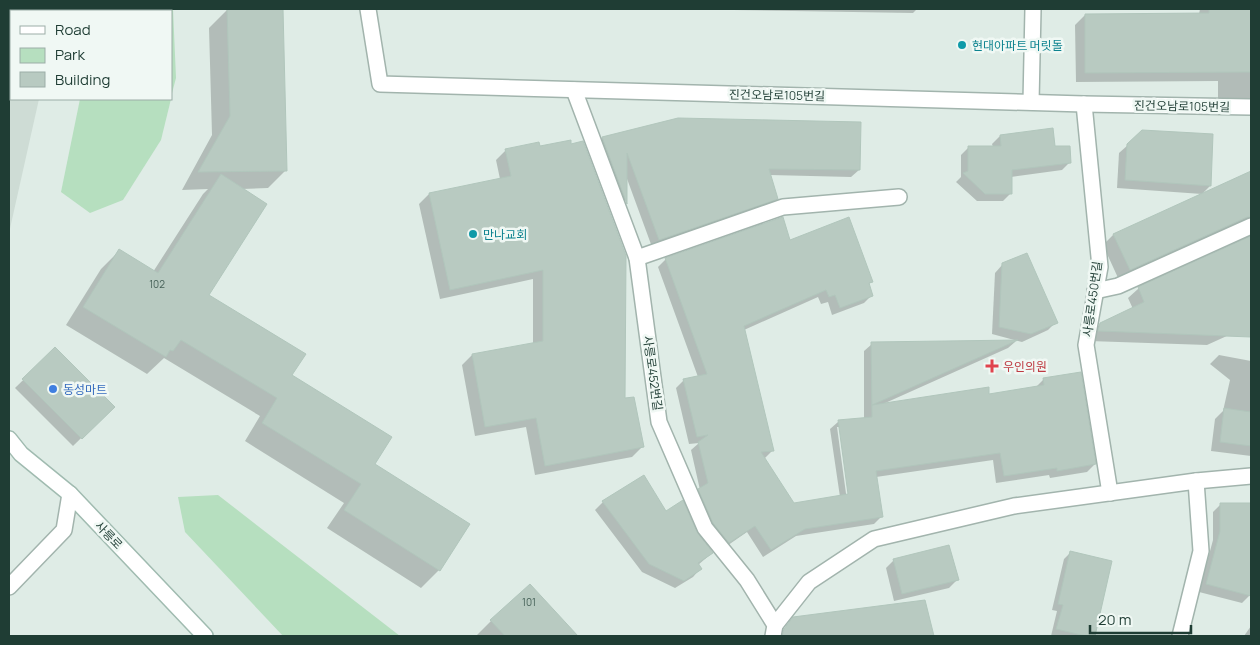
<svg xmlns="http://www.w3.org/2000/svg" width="1260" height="645" font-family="Manrope,'Noto Sans KR',sans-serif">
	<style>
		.built { fill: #cedcd5 }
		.green { fill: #b6dfbf }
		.shadow { fill: #0003; fill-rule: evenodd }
		.building { fill: #b8cac1; stroke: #b1c6bc }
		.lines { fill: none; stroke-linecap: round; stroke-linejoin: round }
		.street-casing { stroke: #a2b4ad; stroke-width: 18 }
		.secondary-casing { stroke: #a0bbb0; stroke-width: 18 }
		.street { stroke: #fff; stroke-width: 15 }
		.secondary { stroke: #fff; stroke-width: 15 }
		.culture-dot { fill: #0f9aa8; stroke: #f0f8f4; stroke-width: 2 }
		.health-dot { fill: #e0444e; stroke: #f0f8f4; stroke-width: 2 }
		.shop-dot { fill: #3f7fe0; stroke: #f0f8f4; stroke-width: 2 }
		.labels { text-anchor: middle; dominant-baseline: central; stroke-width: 5; stroke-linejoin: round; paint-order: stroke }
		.number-label { font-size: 10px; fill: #456057 }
		.culture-label { font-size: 12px; fill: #0d838f; stroke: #f0f8f4; text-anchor: start }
		.street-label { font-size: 12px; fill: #1f3d34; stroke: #f0f8f4 }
		.health-label { font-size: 12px; fill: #be3a42; stroke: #f0f8f4; text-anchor: start }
		.shop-label { font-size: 12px; fill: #366cbe; stroke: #f0f8f4; text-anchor: start }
	</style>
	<rect width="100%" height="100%" fill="#dfece6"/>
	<polygon class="built" points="9,9 60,9 59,11 11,11 11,99 39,99 9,233"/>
	<g class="green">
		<polygon points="117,9 173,9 176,78 171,97 171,11 114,11"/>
		<polygon points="80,99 171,99 161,140 123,200 90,213 61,192"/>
		<polygon points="218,495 400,636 283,636 185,532 178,497"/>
	</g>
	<g class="shadow">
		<polygon points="282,9 286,170 268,188 242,189 207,296 291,376 374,464 468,524 439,570 421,588 327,528 344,503 245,441 260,416 164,358 147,374 66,325 101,269 119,251 153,272 203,194 208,189 182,190 212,135 209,28 227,10"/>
		<polygon points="671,9 917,9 913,13"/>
		<polygon points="1200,9 1251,9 1251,98 1218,98 1218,81 1076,82 1075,25 1085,15 1199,14"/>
		<polygon points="678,119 859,170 851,177 770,175 777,198 769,206 652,247 626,176 625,203 619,210 595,145 602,138"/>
		<polygon points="1000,136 1054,147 1070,162 1062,170 1011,177 1011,193 1003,201 977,201 956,182 961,177 961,155 969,147 993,147 992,144"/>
		<polygon points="1128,145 1210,186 1202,194 1117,188 1119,153"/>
		<polygon points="506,150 623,400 642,447 632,457 535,475 526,427 475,436 462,365 472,355 533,344 533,279 440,299 419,204 429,194 500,179 496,160"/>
		<polygon points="1251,173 1251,325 1207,345 1089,341 1090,334 1100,324 1133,309 1128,298 1138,289 1251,238 1250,233 1119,280 1103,245 1113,235"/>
		<path d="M790,241L872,281L868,285L872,295L864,303L832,315L828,302L821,304L818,297L744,330L773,450L765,458H763L793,504L840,497L830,429L838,422L864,419V351L872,344L1015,342L1008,348L883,404L987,396L1036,387L1044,379L1095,464L1087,472L1050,478L1049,475L996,483L993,460L876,477L882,516L874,524L796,536L763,557L747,532L721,550L691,498L700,490L691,450L699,443L689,444L676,388L684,380L698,377L658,267L666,259ZM837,427H840L850,500L847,501Z"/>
		<polygon points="1003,264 1056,322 1048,330 1022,342 992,334 995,273"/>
		<polygon points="55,349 113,407 73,446 15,388"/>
		<polygon points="1219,355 1251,361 1251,456 1211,451 1215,419 1223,411 1230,380 1210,364"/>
		<polygon points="603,502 665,512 695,533 712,553 698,565 700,569 693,577 675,588 642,572 595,510"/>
		<polygon points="1221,504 1251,504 1251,589 1250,595 1242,603 1199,592 1213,540 1213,512"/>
		<polygon points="1070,553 1110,562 1094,636 1051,636 1057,611 1052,610 1064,559"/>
		<polygon points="894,560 957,580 949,588 894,601 886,568"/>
		<polygon points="530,586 577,636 476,636 491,621"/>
		<polygon points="924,602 933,636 818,636 816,622"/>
		<polygon points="1251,626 1251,636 1244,636"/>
	</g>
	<g class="building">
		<polygon points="227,9 283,9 287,171 198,172 230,116"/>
		<polygon points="1209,9 1251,9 1251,72 1085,73 1085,14 1209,13"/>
		<polygon points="678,118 861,122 860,170 769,169 778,199 659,240 627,153 627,204 602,137"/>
		<polygon points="1053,128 1055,146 1070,146 1071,163 1012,170 1012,194 985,194 963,173 968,171 968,146 1001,146 1000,135"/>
		<polygon points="1142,130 1213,134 1211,186 1125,180 1127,144"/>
		<polygon points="571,140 571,144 583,141 626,256 625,398 634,397 644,447 545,466 536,418 485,427 472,354 543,341 543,270 450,290 429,193 511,176 505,149 539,142 540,146"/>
		<polygon points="1251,171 1251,217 1247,217 1130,270 1113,234"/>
		<polygon points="221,174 267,204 209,295 306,354 292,375 392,437 375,464 470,524 440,571 344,510 361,484 262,423 277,398 181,340 173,351 170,350 166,357 83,307 119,249 158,273"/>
		<polygon points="783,217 790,240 849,217 873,282 869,283 873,296 840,308 835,295 829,297 826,290 744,326 774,451 761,452 794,503 848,494 838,420 872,417 871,342 1018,340 872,405 989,387 989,394 1044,385 1043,378 1081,372 1096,464 1057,471 1057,468 1004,476 1000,453 876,471 883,517 805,529 771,550 755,526 729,543 713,523 698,489 708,483 698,442 708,435 697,437 683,379 707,374 665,258"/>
		<polygon points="1251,236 1251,337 1098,331 1100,323 1144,302 1138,287"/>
		<polygon points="1027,253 1058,323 1031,334 999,327 1002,263"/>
		<polygon points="55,347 115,407 82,439 22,379"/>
		<polygon points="1224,408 1251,412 1251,446 1220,442"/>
		<polygon points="644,475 666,511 683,500 697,532 713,553 698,563 702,569 684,581 649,564 602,501"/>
		<polygon points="1220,503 1251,503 1251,596 1206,584 1220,531"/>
		<polygon points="949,545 959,580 902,594 893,559"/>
		<polygon points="1070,551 1112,561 1095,636 1086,636 1056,629 1063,605 1058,604"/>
		<polygon points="530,584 578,636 505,636 490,620"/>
		<polygon points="925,600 934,636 782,636 784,629 793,617"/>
	</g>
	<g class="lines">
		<defs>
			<g id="street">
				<polyline points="368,9 380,84 1084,104 1251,107"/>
				<polyline points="574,90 637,258 659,422 705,528 747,580 775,625 773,636"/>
				<polyline points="1031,102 1033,9"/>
				<polyline points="1084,104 1100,267 1086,345 1110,493"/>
				<polyline points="637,258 783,207 899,197"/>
				<polyline points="1095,291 1118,286 1251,226"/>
				<polyline points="9,587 64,530 70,494"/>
				<polyline points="775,625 809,582 874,539 1014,506 1196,481 1251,476"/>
				<polyline points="1180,636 1201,551 1196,481"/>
			</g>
			<polyline id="secondary" points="9,439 21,454 70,494 205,636"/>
		</defs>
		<use href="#street" class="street-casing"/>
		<use href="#secondary" class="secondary-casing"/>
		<use href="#street" class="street"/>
		<use href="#secondary" class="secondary"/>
	</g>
	<g class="culture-dot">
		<circle cx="962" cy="45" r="5"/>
		<circle cx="473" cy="234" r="5"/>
	</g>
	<path class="health-dot" d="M989.5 358.5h5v5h5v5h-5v5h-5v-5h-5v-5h5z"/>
	<circle class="shop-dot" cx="53" cy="389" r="5"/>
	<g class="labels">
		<g class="number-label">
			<text x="157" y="284">102</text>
			<text x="529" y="602">101</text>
		</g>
		<g class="culture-label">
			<text x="972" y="45">현대아파트 머릿돌</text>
			<text x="483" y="234">만나교회</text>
		</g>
		<g class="street-label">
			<text transform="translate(777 95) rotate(1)">진건오남로105번길</text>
			<text transform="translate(1182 106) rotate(1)">진건오남로105번길</text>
			<text transform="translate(1092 299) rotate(-82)">사릉로450번길</text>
			<text transform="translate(653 373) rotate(82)">사릉로452번길</text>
			<text transform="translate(109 535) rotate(46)">사릉로</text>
		</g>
		<g class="health-label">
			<text x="1003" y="366">우인의원</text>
		</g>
		<g class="shop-label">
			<text x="63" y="389">동성마트</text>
		</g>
	</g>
	<rect width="1260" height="645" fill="none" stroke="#1f3d34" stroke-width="20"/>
	<rect x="10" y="10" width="162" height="90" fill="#f0f8f4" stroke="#9cada7"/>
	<rect x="20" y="26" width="25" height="8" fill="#ffffff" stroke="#9cada7"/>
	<text x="55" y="35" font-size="15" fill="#1f3d34">Road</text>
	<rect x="20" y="48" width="25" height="15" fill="#b6dfbf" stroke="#9cada7"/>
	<text x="55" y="60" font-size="15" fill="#1f3d34">Park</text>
	<rect x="20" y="72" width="25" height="15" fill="#b8cac1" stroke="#9cada7"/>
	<text x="55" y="85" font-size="15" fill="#1f3d34">Building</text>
	<path d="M1090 625v8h101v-8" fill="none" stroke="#1f3d34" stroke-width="2.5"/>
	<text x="1098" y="625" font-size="15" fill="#1f3d34" stroke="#f0f8f4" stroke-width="4" paint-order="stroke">20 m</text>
</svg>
